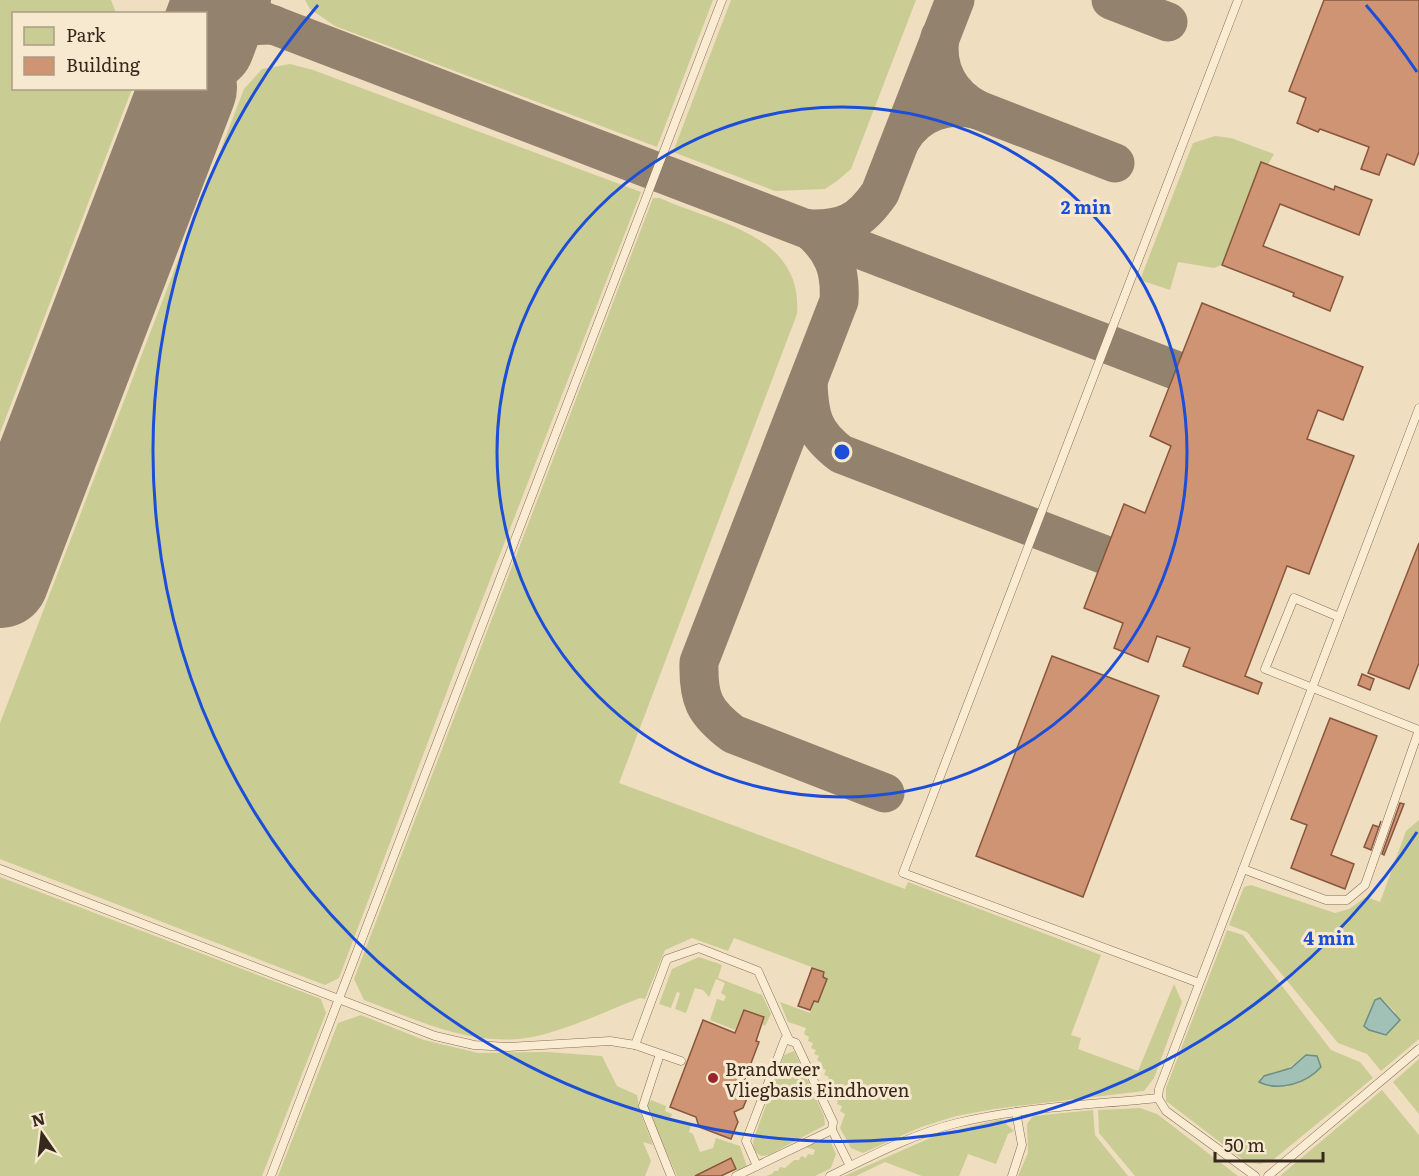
<svg xmlns="http://www.w3.org/2000/svg" width="1419" height="1176" font-family="Literata,serif">
	<style>
		.green { fill: #cacd93; fill-rule: evenodd }
		.water { fill: #a2c1b6; stroke: #6a8f83; stroke-width: 1.5 }
		.lines { fill: none; stroke-linecap: round; stroke-linejoin: round }
		.taxiway { stroke: #93836e; stroke-width: 39 }
		.runway { stroke: #93836e; stroke-width: 98 }
		.building { fill: #ce9474; stroke: #88563c; stroke-width: 1.5 }
		.service-casing { stroke: #886e57; stroke-width: 9 }
		.service { stroke: #faecd3; stroke-width: 8 }
		.ring { fill: none; stroke: #1d4ed8; stroke-width: 3 }
		.poi-dot { fill: #99252d; stroke: #f6e9cf; stroke-width: 2 }
		.labels { text-anchor: middle; dominant-baseline: central; stroke-width: 6; stroke-linejoin: round; paint-order: stroke }
		.poi-label { font-size: 18px; fill: #37281c; stroke: #f6e9cf; text-anchor: start }
		.centre { fill: #1d4ed8; stroke: #f6e9cf; stroke-width: 3 }
		.ring-label { font-size: 18px; text-anchor: middle; font-weight: bold; fill: #1d4ed8; stroke: #f6e9cf; stroke-width: 6; stroke-linejoin: round; paint-order: stroke }
	</style>
	<rect width="100%" height="100%" fill="#efdebf"/>
	<g class="green">
		<polygon points="0,0 111,0 116,13 14,14 14,88 132,89 0,433"/>
		<polygon points="305,0 713,0 657,147 335,26 310,9"/>
		<polygon points="731,0 916,0 851,169 837,181 825,189 775,191 673,152"/>
		<polygon points="290,64 313,70 641,192 460,657 339,978 325,985 0,859 0,723 244,89 262,69"/>
		<polygon points="1215,136 1231,138 1274,154 1258,182 1226,263 1214,268 1178,262 1170,290 1140,280 1193,143"/>
		<path d="M653,198H660C717,224 803,234 797,314L619,783L905,889L908,882L1101,955L1071,1035L1081,1038L1078,1049L1138,1071L1174,984L1182,1002L1154,1078L1144,1091L994,1109L956,1116L921,1127L863,1153L851,1148L840,1128L845,1114L840,1111L842,1106L837,1104L838,1099L834,1097L835,1092L830,1090L832,1084L827,1082L829,1077L824,1075L826,1070L821,1068L822,1063L817,1060L819,1056L814,1054L816,1050L811,1048L813,1043L808,1041L809,1037L804,1034L806,1028L788,1022L780,1002L810,1013L825,972L734,938L728,951L692,938L665,950L645,999L640,998C607,1011 571,1028 537,1036C478,1050 417,1020 364,1000L354,979Z"/>
		<path d="M1419,820V1039L1381,1071L1367,1054L1338,1043L1247,932L1229,925L1244,887L1251,885L1335,913L1349,909L1366,897L1380,902L1406,831ZM1384,1001L1396,1013L1368,1017L1374,1006Z"/>
		<polygon points="0,877 321,999 326,1013 262,1176 0,1176"/>
		<path d="M1227,930L1243,935L1331,1050L1360,1062L1373,1078L1274,1159L1260,1164L1246,1162L1166,1101V1088ZM1306,1055L1317,1056L1290,1085L1286,1087L1260,1077L1283,1072Z"/>
		<polygon points="699,957 722,965 718,978 762,995 771,1014 765,1026 762,1024 765,1017 744,1009 735,1030 710,1020 717,999 724,1001 726,996 721,993 725,983 716,979 709,997 703,990 695,988 686,1013 675,1009 680,993 677,992 671,1008 659,1004 672,969"/>
		<polygon points="361,1015 424,1040 478,1053 547,1052 602,1056 617,1086 637,1095 640,1112 653,1145 643,1142 651,1161 645,1176 278,1176 338,1023"/>
		<polygon points="794,1051 824,1116 825,1125 769,1155 761,1156 754,1151 753,1141 784,1055"/>
		<polygon points="1419,1059 1419,1114 1393,1082"/>
		<polygon points="1382,1090 1419,1135 1419,1176 1280,1176"/>
		<polygon points="651,1100 666,1106 665,1111 672,1114 671,1118 691,1126 689,1132 693,1134 700,1152 713,1148 716,1138 740,1146 747,1167 738,1171 731,1157 706,1170 709,1176 677,1176 650,1115 647,1106"/>
		<polygon points="1140,1108 1157,1114 1238,1176 1135,1176 1099,1133 1098,1110"/>
		<polygon points="1093,1110 1095,1135 1128,1176 1018,1176 1028,1153 1027,1124 1033,1116"/>
		<polygon points="1001,1119 1014,1131 1008,1134 996,1164 968,1154 959,1176 922,1176 885,1162 856,1176 844,1176 937,1135"/>
		<polygon points="823,1139 831,1143 836,1154 831,1168 815,1176 766,1176 772,1174 774,1171 778,1171 780,1167 785,1168 794,1160 799,1160 801,1156 806,1158 808,1154 813,1155 815,1150 806,1147"/>
	</g>
	<g class="water">
		<polygon points="1380,998 1400,1020 1386,1035 1369,1030 1364,1026 1375,1000"/>
		<path d="M1306,1055L1317,1056L1321,1067C1307,1083 1279,1092 1259,1082L1264,1076L1291,1068Z"/>
	</g>
	<g class="lines">
		<g class="taxiway">
			<polyline points="208,0 1175,370"/>
			<polyline points="1111,0 1168,22"/>
			<path d="M206,51C231,28 242,25 274,25"/>
			<polyline points="978,110 1115,163"/>
			<path d="M901,140C917,112 948,102 978,110C950,96 935,69 940,37"/>
			<path d="M809,229C833,250 841,269 839,301L699,662C698,699 704,712 733,734L885,793"/>
			<path d="M809,229C844,230 860,222 880,193L955,0"/>
			<path d="M808,382C809,416 813,433 841,454L1105,555"/>
		</g>
		<g class="runway">
			<polyline points="206,43 222,0"/>
			<polyline points="0,579 188,88"/>
		</g>
	</g>
	<g class="building">
		<polygon points="1324,0 1419,0 1419,152 1414,165 1387,154 1379,175 1361,169 1369,147 1320,129 1318,132 1297,123 1306,98 1289,91"/>
		<polygon points="1261,162 1334,190 1335,186 1372,200 1359,235 1280,204 1263,246 1343,277 1330,311 1293,296 1294,293 1222,265"/>
		<polygon points="1202,303 1363,367 1343,420 1318,410 1307,439 1354,456 1309,574 1287,566 1245,676 1262,683 1258,694 1183,666 1190,648 1157,636 1148,662 1114,648 1123,623 1084,608 1124,504 1145,513 1171,446 1150,436"/>
		<polygon points="1419,543 1419,663 1409,689 1368,673"/>
		<polygon points="1052,656 1159,696 1083,897 976,856"/>
		<polygon points="1362,674 1374,679 1370,690 1358,685"/>
		<polygon points="1330,718 1377,736 1331,855 1354,864 1345,889 1291,868 1307,825 1291,819"/>
		<polygon points="1400,803 1404,804 1384,855 1382,854"/>
		<polygon points="1381,821 1371,850 1364,847 1373,825 1379,827"/>
		<polygon points="812,968 824,972 823,977 827,979 818,1002 814,1001 810,1010 798,1006"/>
		<polygon points="744,1010 764,1017 756,1041 759,1042 742,1087 747,1089 747,1098 743,1108 734,1112 738,1122 731,1139 699,1127 696,1117 670,1107 703,1020 735,1033"/>
		<polygon points="731,1158 736,1169 721,1176 695,1176"/>
	</g>
	<g class="lines">
		<defs>
			<g id="service">
				<polyline points="0,869 435,1036 474,1045 508,1047 610,1041 635,1045 681,1061"/>
				<polyline points="1243,869 1326,900 1347,900 1365,885 1419,730 1265,669 1294,598 1339,617"/>
				<polyline points="1199,983 903,873 1238,0"/>
				<polyline points="635,1045 667,959 699,948 758,971 789,1040"/>
				<polyline points="660,1054 643,1106 671,1176"/>
				<polyline points="757,1166 746,1141 785,1039 796,1043 833,1122 832,1130"/>
				<polyline points="271,1176 722,0"/>
				<polyline points="736,1176 832,1130 850,1166"/>
				<path d="M830,1176C871,1156 913,1134 957,1123C1023,1107 1091,1105 1158,1098"/>
				<polyline points="1012,1176 1022,1145 1016,1112"/>
				<polyline points="1255,1176 1166,1111 1158,1098 1159,1089 1419,408"/>
				<polyline points="1268,1176 1419,1049"/>
			</g>
		</defs>
		<use href="#service" class="service-casing"/>
		<use href="#service" class="service"/>
	</g>
	<g class="ring">
		<circle cx="842" cy="452" r="345"/>
		<path d="M1417 832A689 689 0 1 1 318 5M1366 5A689 689 0 0 1 1417 72"/>
	</g>
	<circle class="poi-dot" cx="713" cy="1078" r="6"/>
	<g class="labels">
		<g class="poi-label">
			<text x="725" y="1068">Brandweer<tspan x="725" dy="21">Vliegbasis Eindhoven</tspan></text>
		</g>
	</g>
	<circle cx="842" cy="452" r="9" class="centre"/>
	<g class="ring-label">
		<text x="1086" y="214">2 min</text>
		<text x="1329" y="945">4 min</text>
	</g>
	<rect x="12" y="12" width="195" height="78" fill="#f6e9cf" stroke="#aa9c87" stroke-width="1.5"/>
	<rect x="24" y="27" width="30" height="18" fill="#cacd93" stroke="#aa9c87" stroke-width="1.5"/>
	<text x="66" y="42" font-size="18" fill="#37281c">Park</text>
	<rect x="24" y="57" width="30" height="18" fill="#ce9474" stroke="#aa9c87" stroke-width="1.5"/>
	<text x="66" y="72" font-size="18" fill="#37281c">Building</text>
	<g transform="translate(42 1134) rotate(346)" stroke="#f6e9cf" stroke-width="4.5" paint-order="stroke">
	<path d="M0-4.5L10 22L0 15L-10 22Z" fill="#37281c"/>
	<text y="-9" font-size="16" font-weight="bold" text-anchor="middle" fill="#37281c">N</text>
	</g>
	<path d="M1215 1152v9h108v-9" fill="none" stroke="#37281c" stroke-width="3"/>
	<text x="1224" y="1152" font-size="18" fill="#37281c" stroke="#f6e9cf" stroke-width="4.5" paint-order="stroke">50 m</text>
</svg>
